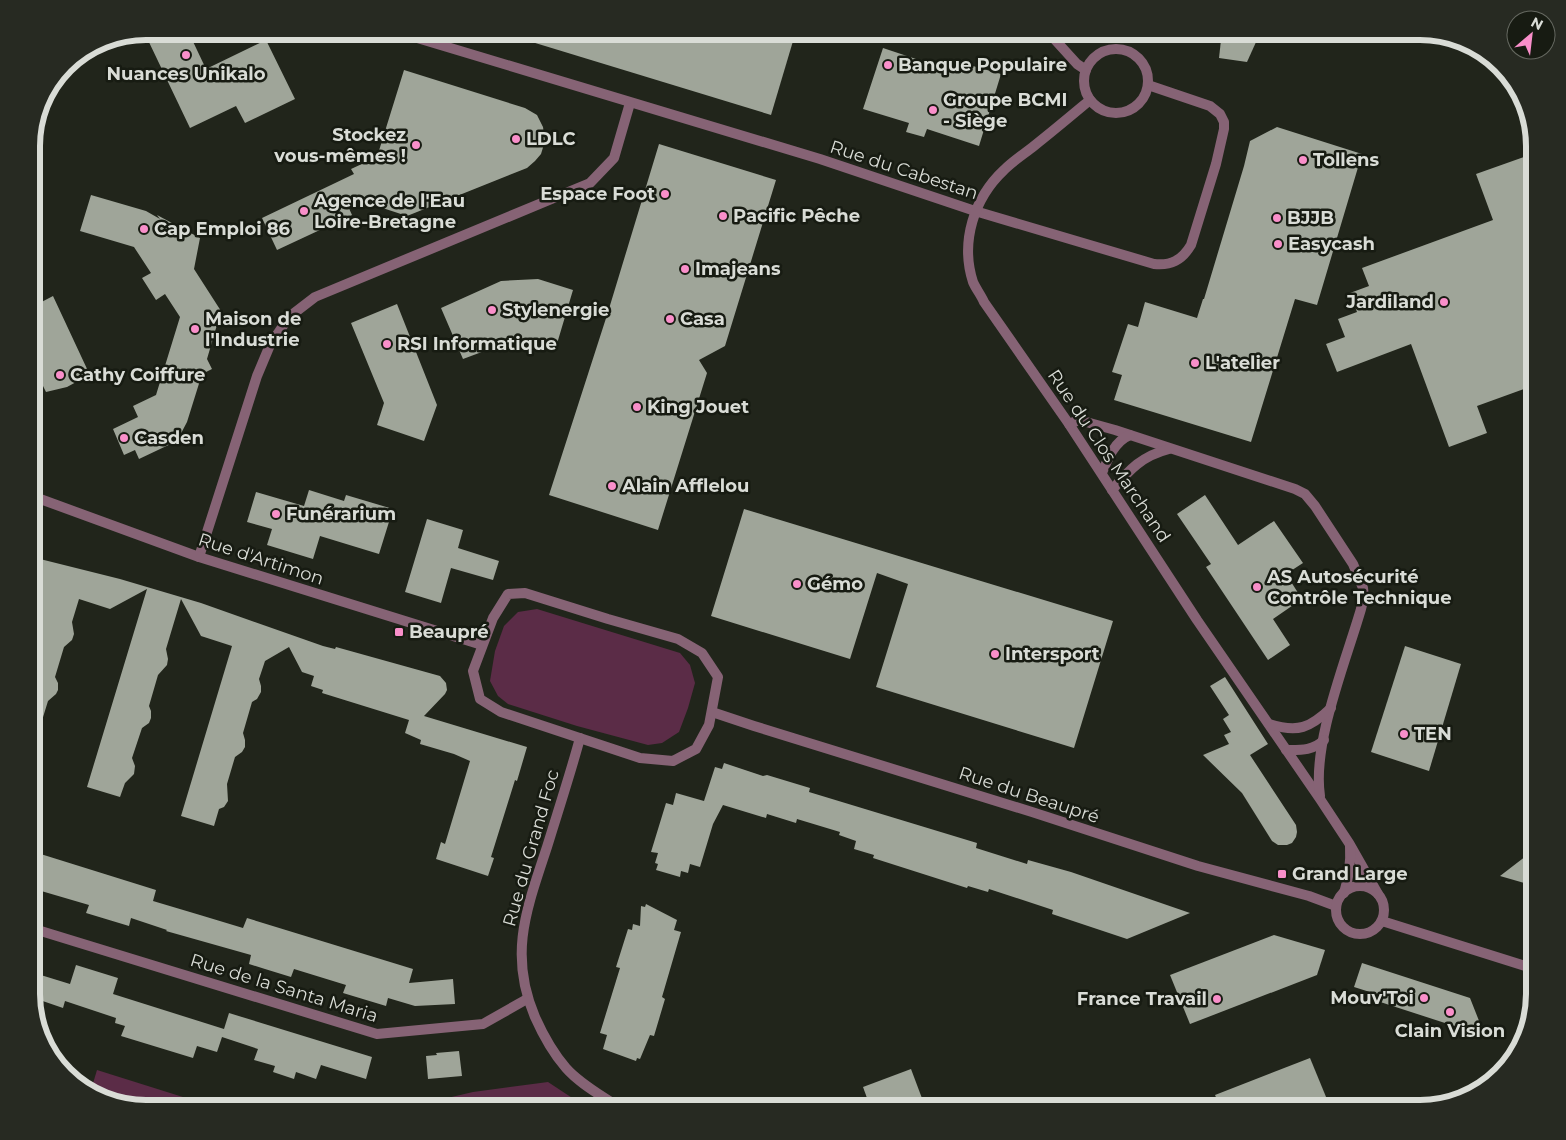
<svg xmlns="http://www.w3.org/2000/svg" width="1566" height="1140" font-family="Montserrat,sans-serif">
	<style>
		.green { fill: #5b2c47 }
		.building { fill: #9fa599 }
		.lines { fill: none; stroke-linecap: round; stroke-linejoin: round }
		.minor { stroke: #866375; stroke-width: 10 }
		.tertiary { stroke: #866375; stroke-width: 10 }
		.poi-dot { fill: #f98fca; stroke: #171b12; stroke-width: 2 }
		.labels { text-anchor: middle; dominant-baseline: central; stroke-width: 5; stroke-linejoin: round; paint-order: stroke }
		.poi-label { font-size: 18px; font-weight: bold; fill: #d9dcd6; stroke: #171b12; text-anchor: start }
		.street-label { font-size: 18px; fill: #d9dcd6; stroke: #171b12 }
		.rim { fill: none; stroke: #d9dcd6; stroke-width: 6 }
	</style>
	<rect width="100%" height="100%" fill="#21251b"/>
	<g class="green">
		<polygon points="537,609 680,653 690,665 695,683 688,708 679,732 662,743 648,745 577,726 508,704 498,696 490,681 495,651 504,626 518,612"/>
		<polygon points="97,1070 221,1109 146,1109 91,1090"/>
		<polygon points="548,1082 589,1109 400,1109 473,1092"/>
	</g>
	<g class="building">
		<polygon points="162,31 188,31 206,69 266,40 295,99 245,123 236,106 190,128 147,38"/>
		<polygon points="509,31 796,31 771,115 509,35"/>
		<polygon points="1222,31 1261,31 1247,62 1219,58"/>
		<polygon points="883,48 940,67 942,63 971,71 973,66 1001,74 979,146 927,129 924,137 906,132 909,123 863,109"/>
		<polygon points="404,70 525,108 537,115 543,127 545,141 541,154 535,161 527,168 407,216 343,195 352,215 277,250 262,218 354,174 351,169 377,157"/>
		<polygon points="1277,127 1362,154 1317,305 1295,299 1251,442 1114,400 1122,375 1112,372 1128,324 1138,327 1145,302 1197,318 1203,299 1204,299 1244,166 1250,141"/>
		<polygon points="659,144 776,180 725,346 699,360 707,373 658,530 549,495 608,312"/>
		<polygon points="1535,153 1535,385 1477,406 1487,433 1449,447 1411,344 1337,372 1326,344 1345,337 1338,319 1357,312 1350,293 1369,286 1362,268 1493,220 1476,174"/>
		<polygon points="91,195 146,211 160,219 157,215 200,238 194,269 221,311 207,359 212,369 202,374 187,422 177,441 139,459 135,450 124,455 113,429 138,417 133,406 156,395 180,317 165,294 156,300 142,278 151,273 134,247 80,231"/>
		<polygon points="538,279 573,290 556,347 527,338 517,339 463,359 441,308 501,281"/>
		<polygon points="53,296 88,371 78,381 67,387 46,392 36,372 32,373 32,307"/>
		<polygon points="397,304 437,405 424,441 377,425 384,403 351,323"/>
		<polygon points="309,490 344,501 346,495 393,509 379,554 320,536 313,559 267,545 272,529 247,522 256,492 304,506"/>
		<polygon points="1205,495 1238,545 1274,521 1303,563 1286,574 1302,599 1273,619 1290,645 1268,660 1206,567 1211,564 1177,514"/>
		<polygon points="744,509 1113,621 1074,748 876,687 908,584 877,573 850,659 711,616"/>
		<polygon points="427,519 463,530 458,548 499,561 493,580 451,568 441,603 405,592"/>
		<polygon points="32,557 120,579 201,603 323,646 335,649 336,647 440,676 446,683 447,690 445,694 424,716 527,747 517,781 515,780 491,857 494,858 488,876 436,859 441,842 445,844 470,761 454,754 420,744 421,740 405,733 409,720 322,693 323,690 311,686 314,676 302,672 289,647 265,661 259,679 261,686 261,692 257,699 252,702 243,733 245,740 245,747 242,752 235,757 227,784 228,801 224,807 219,809 214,826 181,816 232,646 201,636 181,599 166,649 168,659 167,665 158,675 149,706 151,711 151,718 149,723 142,728 132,758 135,766 134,774 125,783 120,797 87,787 147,589 110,609 79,599 72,622 74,634 72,640 64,647 55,677 58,683 58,690 56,694 48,701 36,740 31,739"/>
		<polygon points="1405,646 1461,664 1429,771 1371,752"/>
		<polygon points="1225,677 1268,744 1250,755 1296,825 1297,832 1296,837 1292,843 1287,845 1278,845 1272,841 1242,793 1203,755 1229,744 1224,735 1231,732 1223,719 1229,715 1210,686"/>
		<polygon points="724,763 763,776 767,775 810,788 809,792 977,843 976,848 1027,864 1028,860 1071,872 1190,913 1127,939 1052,914 1053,910 989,889 988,892 968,886 967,888 873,858 874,855 854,849 856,841 839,835 840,832 797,819 796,823 767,814 766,818 723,805 713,824 700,867 690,864 688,873 681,871 680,877 656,870 658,864 655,863 658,853 651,852 666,803 673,805 676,793 704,801 715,767 722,769"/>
		<polygon points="1535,849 1535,886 1500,876"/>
		<polygon points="31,851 156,890 153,901 200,915 243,928 247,918 413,969 409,983 453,979 455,1004 415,1006 388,998 386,1006 343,993 346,985 294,969 291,977 265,969 249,964 251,955 166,931 167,930 131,918 129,926 86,913 89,905 31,888"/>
		<polygon points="646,904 677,920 674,930 681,932 662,997 665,999 654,1036 650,1035 640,1059 637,1058 636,1061 603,1049 607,1035 600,1033 620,968 616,967 628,929 632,930 633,924 640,926 641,906 645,907"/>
		<polygon points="1274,935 1325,950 1317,975 1190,1024 1170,975"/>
		<polygon points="1362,963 1470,998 1485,1036 1371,999 1373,993 1354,987"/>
		<polygon points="76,965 118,978 113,994 224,1029 229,1013 372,1057 366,1079 321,1065 316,1079 296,1072 294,1079 273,1072 275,1066 254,1060 258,1049 222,1037 217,1052 197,1046 193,1058 121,1036 125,1026 115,1023 116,1018 65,1001 63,1008 31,997 31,972 70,984"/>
		<polygon points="459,1051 462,1076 428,1079 426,1056 437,1055 436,1053"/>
		<polygon points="1310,1058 1331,1109 1221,1109 1215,1095"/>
		<polygon points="911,1069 926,1109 871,1109 863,1087"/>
	</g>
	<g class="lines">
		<g class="minor">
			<path d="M394,31L820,159L975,211L1154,264C1171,266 1182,260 1191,245L1216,164L1224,129V122L1220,114L1210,106L1148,85"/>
			<polyline points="1047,31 1077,64 1086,70"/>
			<circle cx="1116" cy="81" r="32"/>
			<path d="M1090,100C1072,115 1053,131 1034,146C1024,154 1013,161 1004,170C974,198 960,242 973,282C976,289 981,295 984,302L1069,424L1197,620L1320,799L1349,843L1378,894"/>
			<path d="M1069,424L1079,420L1115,430L1295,489L1305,494L1315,506L1353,564L1363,588L1364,597L1361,609C1346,661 1312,743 1320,796"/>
			<path d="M1102,473C1108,458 1115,441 1130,435"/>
			<path d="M1112,490C1130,469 1142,456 1169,449"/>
			<polyline points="199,557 257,376 270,345 289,317 315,297 590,183 614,158 630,103"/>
			<path d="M1269,724C1298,733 1310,728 1331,708"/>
			<path d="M580,738C570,775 558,811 547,847C527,908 508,954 535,1017C543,1035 553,1053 566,1068C581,1085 603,1096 621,1109"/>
			<path d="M1286,750C1300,750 1313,751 1324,740"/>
			<path d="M1344,893C1349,877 1351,863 1350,846"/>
			<polyline points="31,928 377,1034 483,1024 527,999"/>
		</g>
		<g class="tertiary">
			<polyline points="32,496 199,557 482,645"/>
			<polygon points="525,593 608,619 678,639 702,653 718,677 709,725 696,749 673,761 640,758 501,712 480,699 473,671 493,618 508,594"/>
			<polyline points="712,712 754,726 1032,812 1198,866 1309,896 1336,906"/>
			<circle cx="1360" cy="910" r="24"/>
			<polyline points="1382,921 1535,969"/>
		</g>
	</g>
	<g class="poi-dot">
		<circle cx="186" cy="55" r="5"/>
		<circle cx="888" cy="65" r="5"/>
		<circle cx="933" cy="110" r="5"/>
		<circle cx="516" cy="139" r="5"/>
		<circle cx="416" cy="145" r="5"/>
		<circle cx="1303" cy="160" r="5"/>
		<circle cx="665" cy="194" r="5"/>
		<circle cx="304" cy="211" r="5"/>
		<circle cx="723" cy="216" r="5"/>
		<circle cx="1277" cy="218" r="5"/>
		<circle cx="144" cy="229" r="5"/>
		<circle cx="1278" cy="244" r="5"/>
		<circle cx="685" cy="269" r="5"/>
		<circle cx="1444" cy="302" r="5"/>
		<circle cx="492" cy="310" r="5"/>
		<circle cx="670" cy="319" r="5"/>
		<circle cx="195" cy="329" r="5"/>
		<circle cx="387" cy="344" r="5"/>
		<circle cx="1195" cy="363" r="5"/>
		<circle cx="60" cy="375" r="5"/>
		<circle cx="637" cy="407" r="5"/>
		<circle cx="124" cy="438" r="5"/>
		<circle cx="612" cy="486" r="5"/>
		<circle cx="276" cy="514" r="5"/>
		<circle cx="797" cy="584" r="5"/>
		<circle cx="1257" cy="587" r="5"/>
		<rect x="394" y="627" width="10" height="10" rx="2.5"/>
		<circle cx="995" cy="654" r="5"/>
		<circle cx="1404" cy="734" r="5"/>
		<rect x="1277" y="869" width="10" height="10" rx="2.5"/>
		<circle cx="1424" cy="998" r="5"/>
		<circle cx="1217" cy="999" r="5"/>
		<circle cx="1450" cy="1012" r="5"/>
	</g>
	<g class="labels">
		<g class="poi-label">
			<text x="898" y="65">Banque Populaire</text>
			<text x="186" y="74" text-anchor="middle">Nuances Unikalo</text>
			<text x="943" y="100">Groupe BCMI<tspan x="943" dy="21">- Siège</tspan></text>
			<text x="406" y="135" text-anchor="end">Stockez<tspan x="406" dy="21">vous-mêmes !</tspan></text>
			<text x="526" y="139">LDLC</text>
			<text x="1313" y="160">Tollens</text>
			<text x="655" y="194" text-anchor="end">Espace Foot</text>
			<text x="314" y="201">Agence de l'Eau<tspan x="314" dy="21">Loire-Bretagne</tspan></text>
			<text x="733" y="216">Pacific Pêche</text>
			<text x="1287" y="218">BJJB</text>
			<text x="154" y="229">Cap Emploi 86</text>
			<text x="1288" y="244">Easycash</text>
			<text x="695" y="269">Imajeans</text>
			<text x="1434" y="302" text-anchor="end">Jardiland</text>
			<text x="502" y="310">Stylenergie</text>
			<text x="205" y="319">Maison de<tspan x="205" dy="21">l'Industrie</tspan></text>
			<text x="680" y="319">Casa</text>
			<text x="397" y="344">RSI Informatique</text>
			<text x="1205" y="363">L'atelier</text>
			<text x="70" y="375">Cathy Coiffure</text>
			<text x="647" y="407">King Jouet</text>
			<text x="134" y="438">Casden</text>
			<text x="622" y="486">Alain Afflelou</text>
			<text x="286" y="514">Funérarium</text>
			<text x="1267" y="577">AS Autosécurité<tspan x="1267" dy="21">Contrôle Technique</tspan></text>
			<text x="807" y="584">Gémo</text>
			<text x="409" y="632">Beaupré</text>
			<text x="1005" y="654">Intersport</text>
			<text x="1414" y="734">TEN</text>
			<text x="1292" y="874">Grand Large</text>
			<text x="1414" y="998" text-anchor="end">Mouv'Toi</text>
			<text x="1207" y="999" text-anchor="end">France Travail</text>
			<text x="1450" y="1031" text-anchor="middle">Clain Vision</text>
		</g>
		<g class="street-label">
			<text transform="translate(904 170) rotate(18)">Rue du Cabestan</text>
			<text transform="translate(1109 456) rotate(56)">Rue du Clos Marchand</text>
			<text transform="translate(261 559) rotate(18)">Rue d'Artimon</text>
			<text transform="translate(1029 795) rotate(18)">Rue du Beaupré</text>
			<text transform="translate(531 848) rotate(-74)">Rue du Grand Foc</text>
			<text transform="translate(284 988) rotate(17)">Rue de la Santa Maria</text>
		</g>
	</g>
	<path d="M0 0H1566V1140H0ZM146 40H1420A106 106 0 0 1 1526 146V994A106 106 0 0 1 1420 1100H146A106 106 0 0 1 40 994V146A106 106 0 0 1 146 40Z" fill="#272a22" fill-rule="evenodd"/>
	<path class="rim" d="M146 40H1420A106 106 0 0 1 1526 146V994A106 106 0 0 1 1420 1100H146A106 106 0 0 1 40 994V146A106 106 0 0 1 146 40Z"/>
	<g transform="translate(1531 35) rotate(28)"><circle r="24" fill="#171b12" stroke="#656860"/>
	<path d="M0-4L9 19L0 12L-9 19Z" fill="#f98fca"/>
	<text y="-8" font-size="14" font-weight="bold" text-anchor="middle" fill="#d9dcd6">N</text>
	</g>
</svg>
